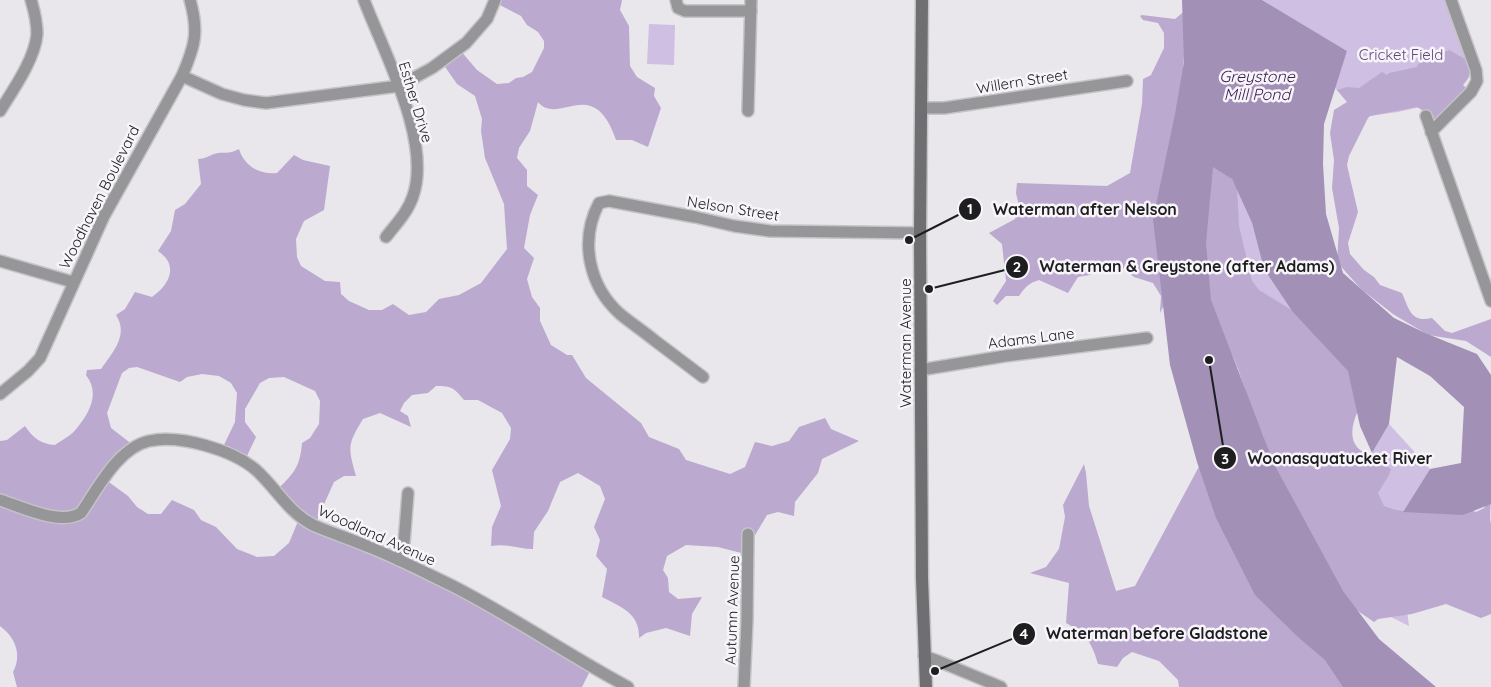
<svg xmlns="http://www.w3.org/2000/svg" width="1491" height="687" font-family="Quicksand,sans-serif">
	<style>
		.green { fill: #cfbfe2 }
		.forest { fill: #bba9d0; fill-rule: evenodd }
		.water { fill: #a290b7 }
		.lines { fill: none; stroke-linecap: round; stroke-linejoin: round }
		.street-casing { stroke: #c4c3c7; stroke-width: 14 }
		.secondary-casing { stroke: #c4c3c7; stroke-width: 15 }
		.street { stroke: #969597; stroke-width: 11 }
		.secondary { stroke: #6f6e71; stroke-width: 12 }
		.labels { text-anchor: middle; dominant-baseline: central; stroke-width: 5; stroke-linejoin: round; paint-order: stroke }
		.park-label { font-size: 15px; fill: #61477c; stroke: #f7f4fa }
		.street-label { font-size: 15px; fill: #1e1d1f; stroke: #f7f4fa }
		.water-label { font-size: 16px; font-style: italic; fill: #371d4e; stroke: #f7f4fa }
		.leader { fill: none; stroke: #1e1d1f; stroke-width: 2 }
		.callout-dot { fill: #1e1d1f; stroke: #f7f4fa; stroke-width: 2 }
		.mark-label { font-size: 15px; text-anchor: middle; font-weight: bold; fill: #fff }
		.callout-label { font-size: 16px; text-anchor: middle; font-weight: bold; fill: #1e1d1f; stroke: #f7f4fa; stroke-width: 5; stroke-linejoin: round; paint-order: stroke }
	</style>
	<rect width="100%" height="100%" fill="#e9e7ec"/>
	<g class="green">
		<polygon points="1262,0 1444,0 1471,71 1467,80 1429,105 1398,112 1362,117 1335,88 1347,51"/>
		<polygon points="649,24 675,25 674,65 647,64"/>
		<polygon points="1232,179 1252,223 1264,269 1292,311 1244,347 1237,369 1211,300"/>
		<polygon points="1389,424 1430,469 1403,512 1402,571 1409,626 1381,612 1364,546 1372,453"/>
	</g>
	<g class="forest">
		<path d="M495,0H622L620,10L629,26L630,66L637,77L655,88L654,96L661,108L648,147L632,140H616C593,73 559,127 538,102L530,131L519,148L517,158L527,170V186L538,195L530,215L524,248L534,258L527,279L532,297L540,308V321L551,345L567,355H572L586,378L641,423L649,437L679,449L686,460L730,474L745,467L755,442L772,446L789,441L799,427L825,418L831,429L859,441L822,459L818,473L795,502L794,516L778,512L767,515L751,542L749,555L718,547L686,545L667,556L663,570L668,578L669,592L678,599L702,597L692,614L690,636L666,628L646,633L639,638C640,613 621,607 602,597L607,569L596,556L600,540L594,527L605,499L600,486L578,473L560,482L548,511L534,532L533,549C518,549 507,543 491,546L492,527L501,506L492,470L510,439L511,428L502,413L478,400H464C454,388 452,386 436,386L428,393L412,395L404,403L400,411L408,416L411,427L380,413L363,419C347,445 348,447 356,476H344L334,482L317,520L594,663L582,687H17L13,672C22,655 16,638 0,626V441L7,440L25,426C33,438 41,444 55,445C62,440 72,435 77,428C90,412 100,393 86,375L87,370L101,369C113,352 129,335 116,315L125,309L135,292L152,297C170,284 179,265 158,251L171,231L175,210L185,204L201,184L198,159C205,159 208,156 214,154C223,151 228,155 239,149C244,166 260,175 277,173L294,155L303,160L330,166L324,210L304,221L296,239L297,257L301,266L325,281L340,282L341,294L349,301L369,310H382L393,304L409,315L426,312L439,299L459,295L481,283L507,249L504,204L485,158L481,131L482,119L475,96L457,84L441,61L460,50L477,70L497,84L509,83L516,78L523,77L532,72L544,48V41L538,32L527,25L521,16L494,2ZM137,367L180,382L187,377L202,374L219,376L231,383L237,393L235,422L221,451L245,460L256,437L245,422V409L260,383L269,378L284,377L315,391L320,401L319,424L310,438L302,443C300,467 294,473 278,489L301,514L289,543L274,556L257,557L237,549L216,527L201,520L194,510L172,500L161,514H148L137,507L128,496L106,480L133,445L111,428L107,413L122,373L129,368Z"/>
		<path d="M1187,9L1169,295L1160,313L1161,296L1153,283L1134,277L1123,268L1107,263L1098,267L1090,275L1078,277L1068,293L1039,280C1029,283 1025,287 1019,296H1006L997,305L993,301L1006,281L1002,244L989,233L1015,219L1019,206L1016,193L1017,183L1107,186L1130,173L1142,104L1143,79L1151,75L1164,48V33L1158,23L1143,20L1140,16L1142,15L1175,19Z"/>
		<path d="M1449,50L1467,60C1471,71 1472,75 1463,85L1472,93L1436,120L1431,121L1427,113L1417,107L1370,116L1368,118L1349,156L1347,165L1358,212L1348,243L1350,254L1364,270L1374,277L1380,285L1402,293C1409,309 1411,323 1432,318L1445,331L1452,333L1491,319V357L1466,341L1428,335L1393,314L1361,289L1337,262L1339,228L1332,188L1334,160L1330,133L1334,110L1347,102L1337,90L1347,87L1359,88L1382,72L1387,75L1389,73L1417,67L1418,64Z"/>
		<path d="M1209,164L1230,176L1237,188L1239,226L1252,281L1259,290L1339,339L1365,395C1359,409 1345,432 1357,447C1362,453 1383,464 1391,469L1389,475L1378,493L1384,506C1412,517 1427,510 1454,502L1476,512L1484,508L1491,497C1491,505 1489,516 1491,524V614L1481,618L1446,604L1412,614L1378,619L1374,622L1352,607L1278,489L1263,435L1253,413L1235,360L1220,336L1211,306L1204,234Z"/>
		<path d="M1210,446L1360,687H1179L1178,680L1159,661L1132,652L1123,658L1117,667L1098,664C1092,643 1086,633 1066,623L1069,583L1030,573L1046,567L1059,549L1065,517L1063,505L1084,464L1086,473L1089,506L1116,591L1135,586Z"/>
	</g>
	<polygon class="water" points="1182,0 1262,0 1347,51 1324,124 1323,164 1326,214 1343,273 1394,318 1425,333 1477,354 1491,375 1491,504 1463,515 1403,512 1430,469 1461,463 1464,407 1430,376 1397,357 1389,424 1372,453 1360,426 1348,371 1292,311 1264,269 1252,223 1232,179 1213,167 1206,243 1211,300 1274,464 1343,591 1379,639 1436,687 1343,687 1325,660 1298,637 1255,595 1216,518 1197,462 1170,365 1153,219 1175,114 1184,62"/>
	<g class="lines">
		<defs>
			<g id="street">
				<path d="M364,0C384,53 432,141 413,196C408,212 396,224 386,237"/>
				<polyline points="676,0 678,8 685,11 751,11"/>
				<polyline points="182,76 222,94 244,100 266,103 399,86 432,68 466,43 487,19 495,0"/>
				<polyline points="921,108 944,108 1127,81"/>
				<path d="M0,111C13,90 35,59 37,34C37,23 34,10 31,0"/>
				<polyline points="748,111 751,0"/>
				<polyline points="1426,116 1491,301"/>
				<polyline points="1431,132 1471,92 1477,81 1476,70 1451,0"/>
				<polyline points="0,261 73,282"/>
				<polyline points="920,370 1005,356 1147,338"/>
				<path d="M703,377C686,364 670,352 654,340C643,331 631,323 620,314C589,286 579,241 599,203L609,201L695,217L734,226L770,231L920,233"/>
				<path d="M0,394L28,371L40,358L104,216L182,76C195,46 199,32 190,0"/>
				<path d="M0,500C22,507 60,526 81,513C98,488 118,448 149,441C179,434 233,450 256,470C276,488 289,513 313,525C331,533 351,539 369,547C397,558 424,572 451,585C512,616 568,655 628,687"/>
				<polyline points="399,560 404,543 408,493"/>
				<polyline points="924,656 938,661 1001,687"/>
				<polyline points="744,687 747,621 748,534"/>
			</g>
			<polyline id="secondary" points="922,0 920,233 922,578 926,687"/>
		</defs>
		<use href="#street" class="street-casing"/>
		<use href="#secondary" class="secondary-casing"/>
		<use href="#street" class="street"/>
		<use href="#secondary" class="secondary"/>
	</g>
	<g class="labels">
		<g class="park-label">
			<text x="1401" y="54">Cricket Field</text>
		</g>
		<g class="street-label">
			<text transform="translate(1022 81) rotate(-9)">Willern Street</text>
			<text transform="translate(416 102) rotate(73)">Esther Drive</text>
			<text transform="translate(99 197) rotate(-63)">Woodhaven Boulevard</text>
			<text transform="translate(733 208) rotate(9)">Nelson Street</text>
			<text transform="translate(1031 338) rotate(-7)">Adams Lane</text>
			<text transform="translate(905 343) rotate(-90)">Waterman Avenue</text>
			<text transform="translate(377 535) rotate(24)">Woodland Avenue</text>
			<text transform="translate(732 610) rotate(-88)">Autumn Avenue</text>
		</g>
		<g class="water-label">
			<text x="1257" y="76">Greystone<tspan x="1257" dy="18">Mill Pond</tspan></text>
		</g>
	</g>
	<path class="leader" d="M909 240L970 209M929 289L1017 267M1209 360L1225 458M935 671L1024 634"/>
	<g class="callout-dot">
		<circle cx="909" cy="240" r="5"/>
		<circle cx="929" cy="289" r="5"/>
		<circle cx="1209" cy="360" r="5"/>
		<circle cx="935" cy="671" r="5"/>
		<circle cx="970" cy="209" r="12"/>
		<circle cx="1017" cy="267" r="12"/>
		<circle cx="1225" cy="458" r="12"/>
		<circle cx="1024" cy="634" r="12"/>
	</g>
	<g class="mark-label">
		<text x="970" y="214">1</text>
		<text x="1017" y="272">2</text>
		<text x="1225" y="464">3</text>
		<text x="1024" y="639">4</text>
	</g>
	<g class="callout-label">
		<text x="1085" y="215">Waterman after Nelson</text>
		<text x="1187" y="272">Waterman &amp; Greystone (after Adams)</text>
		<text x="1340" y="464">Woonasquatucket River</text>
		<text x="1157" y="639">Waterman before Gladstone</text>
	</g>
</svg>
